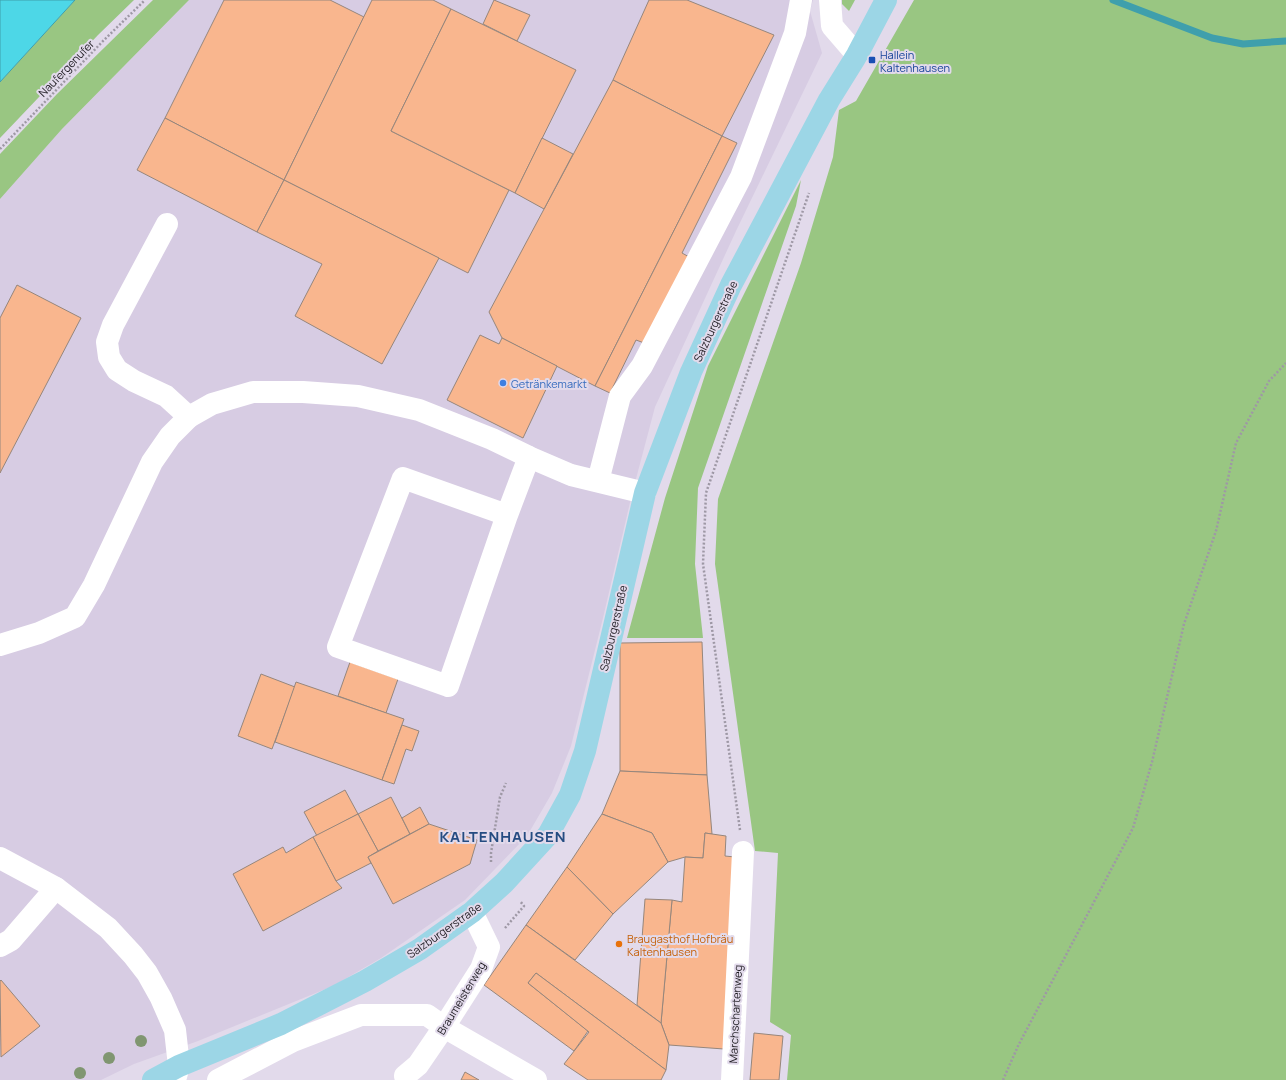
<svg xmlns="http://www.w3.org/2000/svg" width="1286" height="1080" font-family="Manrope,sans-serif">
	<style>
		.built { fill: #d7cce3 }
		.green { fill: #99c682 }
		.water { fill: #4dd7e7; stroke: #3f9fac }
		.lines { fill: none; stroke-linecap: round; stroke-linejoin: round }
		.stream { stroke: #3f9fac; stroke-width: 7 }
		.building { fill: #f9b68e; stroke: #96867c }
		.path { stroke: #9e98a5; stroke-width: 2.5; stroke-dasharray: 2 2; stroke-linecap: butt }
		.minor { stroke: #fff; stroke-width: 22 }
		.major { stroke: #9cd6e6; stroke-width: 22 }
		.tree { fill: #809671 }
		.transit-dot { fill: #1a4fb4; stroke: #e2daeb; stroke-width: 1.5 }
		.shop-dot { fill: #3f7fe0; stroke: #e2daeb; stroke-width: 1.5 }
		.food-dot { fill: #e8710a; stroke: #e2daeb; stroke-width: 1.5 }
		.labels { text-anchor: middle; dominant-baseline: central; stroke-width: 4; stroke-linejoin: round; paint-order: stroke }
		.transit-label { font-size: 11px; fill: #164399; stroke: #e2daeb; text-anchor: start }
		.street-label { font-size: 11px; fill: #1f1c22; stroke: #e2daeb }
		.shop-label { font-size: 11px; fill: #366cbe; stroke: #e2daeb; text-anchor: start }
		.food-label { font-size: 11px; fill: #c56008; stroke: #e2daeb; text-anchor: start }
		.district-label { font-size: 15px; font-weight: bold; letter-spacing: 1px; fill: #244c81; stroke: #e2daeb }
	</style>
	<rect width="100%" height="100%" fill="#e2daeb"/>
	<polygon class="built" points="189,0 813,0 810,11 822,53 736,231 655,407 632,494 603,618 571,746 552,793 527,836 465,900 381,958 333,986 198,1041 134,1064 101,1080 0,1080 0,199 62,129"/>
	<g class="green">
		<polygon points="75,0 134,0 98,35 0,138 0,82"/>
		<polygon points="153,0 189,0 62,129 0,199 0,154 57,94"/>
		<polygon points="842,0 855,0 849,11 842,4"/>
		<polygon points="914,0 1286,0 1286,1080 787,1080 791,1035 770,1022 778,853 755,851 715,564 718,499 801,263 833,157 839,110 856,101"/>
		<polygon points="801,180 796,206 698,488 695,564 703,638 627,638 665,498 708,366"/>
	</g>
	<polygon class="water" points="0,0 75,0 0,82"/>
	<g class="lines">
		<polyline class="stream" points="1113,0 1212,38 1243,44 1286,41"/>
	</g>
	<g class="building">
		<polygon points="224,0 330,0 364,17 284,180 165,118"/>
		<polygon points="372,0 433,0 451,9 391,131 509,190 468,273 284,180"/>
		<polygon points="494,0 530,15 517,41 483,24"/>
		<polygon points="649,0 687,0 774,35 722,136 613,80"/>
		<polygon points="451,9 576,70 515,193 391,131"/>
		<polygon points="613,80 722,136 595,386 502,338 489,312"/>
		<polygon points="165,118 284,180 257,232 137,170"/>
		<polygon points="722,136 737,143 682,253 691,258 647,344 636,340 610,393 595,386"/>
		<polygon points="542,138 573,154 544,209 515,193"/>
		<polygon points="284,180 439,258 382,364 295,316 322,264 257,232"/>
		<polygon points="17,285 81,318 0,473 0,318"/>
		<polygon points="480,335 499,344 502,338 557,366 523,438 447,400"/>
		<polygon points="702,642 707,775 620,771 620,643"/>
		<polygon points="350,662 398,679 386,713 338,696"/>
		<polygon points="261,674 295,687 272,749 238,736"/>
		<polygon points="296,682 404,719 382,780 275,742"/>
		<polygon points="402,725 419,731 412,751 406,749 394,784 382,780"/>
		<polygon points="620,771 707,775 712,834 705,833 703,858 685,857 668,862 652,833 602,814"/>
		<polygon points="345,790 358,814 317,836 304,812"/>
		<polygon points="391,797 410,834 378,851 358,814"/>
		<polygon points="420,807 429,824 410,834 402,818"/>
		<polygon points="358,814 378,851 368,857 371,863 336,881 313,837"/>
		<polygon points="602,814 652,833 668,862 613,914 567,867"/>
		<polygon points="429,824 477,840 470,864 393,904 368,857"/>
		<polygon points="705,833 726,836 725,856 735,857 724,1049 669,1045 661,1023 672,900 682,902 685,857 703,858"/>
		<polygon points="313,837 336,881 342,888 263,931 233,874 283,847 286,853"/>
		<polygon points="567,867 613,914 575,960 526,925"/>
		<polygon points="645,899 672,900 661,1023 637,1005"/>
		<polygon points="526,925 661,1023 669,1045 666,1070 536,973 528,983 588,1031 574,1051 484,985"/>
		<polygon points="536,973 666,1070 661,1080 588,1080 564,1064 589,1032 528,983"/>
		<polygon points="1,980 40,1026 1,1057 0,981"/>
		<polygon points="754,1033 783,1036 779,1080 750,1080"/>
		<polygon points="465,1072 479,1080 461,1080"/>
	</g>
	<g class="lines">
		<g class="path">
			<polyline points="0,149 103,41 145,0"/>
			<polyline points="740,830 703,564 706,493 809,193"/>
			<polyline points="491,862 491,853 500,797 506,783"/>
			<polyline points="505,928 524,906 520,901"/>
			<polyline points="1003,1080 1018,1046 1133,828 1152,762 1184,624 1216,531 1236,443 1269,381 1286,363"/>
		</g>
		<g class="minor">
			<polyline points="830,0 832,26 857,55"/>
			<polyline points="167,224 113,325 107,342 109,357 117,370 134,381 166,396 189,417"/>
			<polyline points="598,481 620,396 642,366 741,177 795,33 801,0"/>
			<polyline points="507,515 448,686 338,647 403,478 507,515 529,457"/>
			<polyline points="0,645 39,633 75,617 94,585 152,462 170,436 189,417 212,404 253,392 303,392 358,396 419,410 492,439 529,457 571,475 645,493"/>
			<polyline points="0,858 56,888 108,928 133,955 147,973 161,998 175,1030 179,1066 175,1080"/>
			<polyline points="0,946 11,940 56,888"/>
			<polyline points="405,1076 418,1065 444,1027 481,969 489,947 472,912"/>
			<polyline points="218,1080 293,1041 361,1015 427,1015 444,1027 536,1080"/>
			<polyline points="732,1080 743,852"/>
		</g>
		<polyline class="major" points="153,1080 179,1066 281,1024 365,981 420,949 472,912 504,883 548,835 570,795 585,751 645,493 691,372 731,285 829,100 857,55 886,0"/>
	</g>
	<g class="tree">
		<circle cx="141" cy="1041" r="6"/>
		<circle cx="109" cy="1058" r="6"/>
		<circle cx="80" cy="1073" r="6"/>
	</g>
	<rect class="transit-dot" x="868" y="56" width="8" height="8" rx="2"/>
	<circle class="shop-dot" cx="503" cy="383" r="4"/>
	<circle class="food-dot" cx="619" cy="944" r="4"/>
	<g class="labels">
		<g class="transit-label">
			<text x="880" y="54">Hallein<tspan x="880" dy="13">Kaltenhausen</tspan></text>
		</g>
		<g class="street-label">
			<text transform="translate(66 68) rotate(-46)">Naufergenufer</text>
			<text transform="translate(715 321) rotate(-65)">Salzburgerstraße</text>
			<text transform="translate(613 628) rotate(-77)">Salzburgerstraße</text>
			<text transform="translate(444 930) rotate(-35)">Salzburgerstraße</text>
			<text transform="translate(461 998) rotate(-59)">Braumeisterweg</text>
			<text transform="translate(735 1014) rotate(-87)">Marchschartenweg</text>
		</g>
		<g class="shop-label">
			<text x="511" y="383">Getränkemarkt</text>
		</g>
		<g class="food-label">
			<text x="627" y="938">Braugasthof Hofbräu<tspan x="627" dy="13">Kaltenhausen</tspan></text>
		</g>
		<g class="district-label">
			<text x="503" y="836">KALTENHAUSEN</text>
		</g>
	</g>
</svg>
